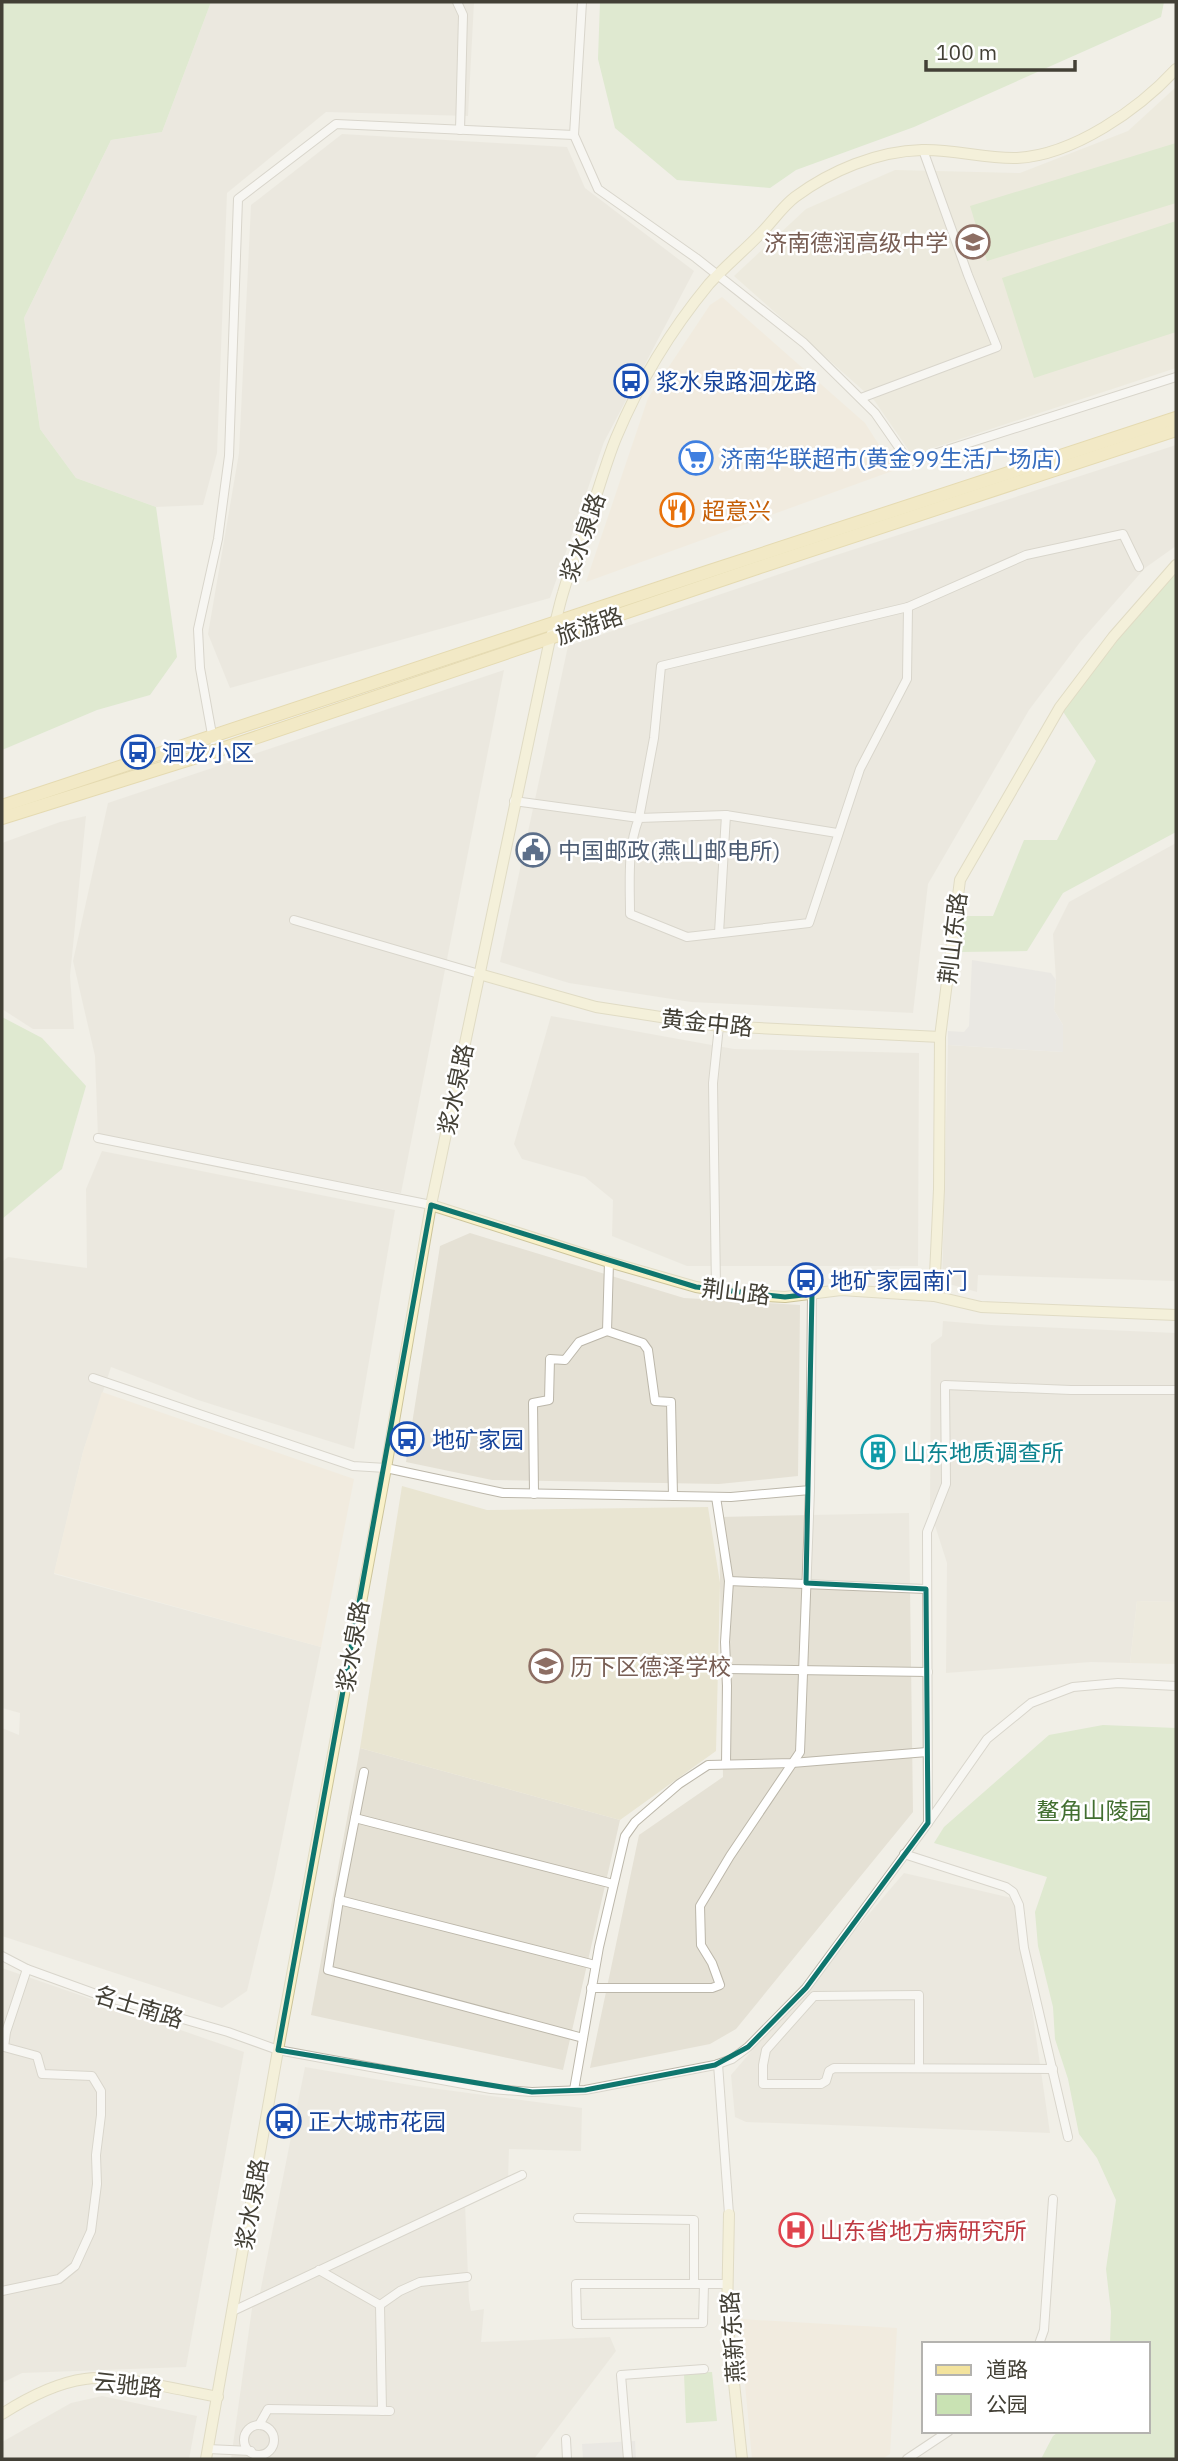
<svg xmlns="http://www.w3.org/2000/svg" width="1178" height="2461" font-family="'IBM Plex Sans','Noto Sans SC',sans-serif">
	<style>
		.residential { fill: #e5e1d5 }
		.commercial { fill: #f1e7d4 }
		.education { fill: #e9e5d2 }
		.green { fill: #c9e2b3 }
		.parking { fill: #e3e1de }
		.lines { fill: none; stroke-linecap: round; stroke-linejoin: round }
		.street-casing { stroke: #bcb7aa; stroke-width: 10 }
		.secondary-casing { stroke: #ccc49a; stroke-width: 12 }
		.primary-casing { stroke: #d7c16f; stroke-width: 14 }
		.street { stroke: #fff; stroke-width: 8 }
		.secondary { stroke: #f9f1c9; stroke-width: 10 }
		.primary { stroke: #f3e39d; stroke-width: 12 }
		.marked { fill: none; stroke: #0f766e; stroke-width: 5; stroke-linejoin: round }
		.labels { text-anchor: middle; dominant-baseline: central; stroke-width: 5; stroke-linejoin: round; paint-order: stroke }
		.education-label { font-size: 23px; fill: #785e54; stroke: #fff; text-anchor: end }
		.transit-label { font-size: 23px; fill: #164399; stroke: #fff; text-anchor: start }
		.shop-label { font-size: 23px; fill: #366cbe; stroke: #fff; text-anchor: start }
		.food-label { font-size: 23px; fill: #c56008; stroke: #fff; text-anchor: start }
		.street-label { font-size: 23px; fill: #434036; stroke: #fff }
		.service-label { font-size: 23px; fill: #4e5e75; stroke: #fff; text-anchor: start }
		.culture-label { font-size: 23px; fill: #0d838f; stroke: #fff; text-anchor: start }
		.park-label { font-size: 23px; fill: #426f30; stroke: #fff }
		.health-label { font-size: 23px; fill: #be3a42; stroke: #fff; text-anchor: start }
	</style>
	<rect width="100%" height="100%" fill="#f1efe7"/>
	<g class="residential">
		<polygon points="211,2 474,2 468,116 326,112 227,193 217,453 203,505 156,507 76,478 40,429 24,318 111,140 162,132"/>
		<polygon points="342,134 567,147 585,188 694,271 604,442 550,598 230,688 208,634 239,453 251,205"/>
		<polygon points="1176,445 1176,546 1145,568 1081,641 1029,710 928,884 913,1013 691,1002 569,983 500,962 568,646 821,560"/>
		<polygon points="504,670 401,1193 98,1138 95,1056 73,961 108,803"/>
		<polygon points="86,816 70,976 74,1029 33,1029 2,1009 2,843 60,822"/>
		<polygon points="1176,843 1176,1281 978,1275 977,1292 942,1282 948,1045 1063,1052 1063,1025 1054,1010 1056,980 1053,934 1069,902"/>
		<polygon points="551,1016 734,1049 919,1053 918,1266 687,1266 612,1236 613,1200 585,1177 522,1159 514,1144"/>
		<polygon points="102,1151 395,1210 354,1449 198,1400 111,1367 83,1452 54,1574 321,1647 274,1879 247,1991 222,2008 2,1936 2,1728 19,1735 20,1713 2,1708 2,1262 8,1257 87,1268 86,1189"/>
		<polygon points="470,1233 684,1298 800,1305 798,1476 719,1484 492,1480 406,1462 440,1246"/>
		<polygon points="943,1321 991,1325 1176,1333 1176,1602 1137,1601 1130,1663 1091,1662 946,1673 947,1563 930,1510 931,1344 942,1336"/>
		<polygon points="909,1513 913,1812 736,2029 710,2044 590,2068 639,1835 723,1777 719,1517"/>
		<polygon points="360,1748 620,1820 563,2070 311,2015"/>
		<polygon points="904,1873 1016,1899 1050,2133 746,2122 735,2117 731,2075"/>
		<polygon points="2,1968 244,2052 186,2367 22,2373 2,2383"/>
		<polygon points="305,2067 416,2086 582,2108 581,2151 509,2149 508,2180 260,2293"/>
		<polygon points="465,2204 469,2300 471,2311 484,2309 481,2342 610,2337 616,2351 534,2459 231,2459 253,2301"/>
		<polygon points="102,2396 197,2416 189,2459 2,2459 2,2442 71,2403"/>
	</g>
	<g class="commercial">
		<polygon points="722,297 865,423 895,470 586,582 648,398 710,305"/>
		<polygon points="102,1392 354,1479 321,1647 54,1573 83,1452"/>
		<polygon points="739,2319 897,2328 890,2454 882,2459 752,2459"/>
	</g>
	<g class="education">
		<polygon points="1176,87 1176,368 912,455 874,400 734,276 806,209 895,170 1020,173 1128,131"/>
		<polygon points="402,1486 487,1510 708,1507 720,1583 716,1751 620,1820 360,1748"/>
		<polygon points="1137,1601 1176,1602 1176,1664 1130,1663"/>
	</g>
	<g class="green">
		<polygon points="2,2 211,2 162,132 111,140 24,318 40,429 76,478 156,507 177,657 150,695 97,710 2,750"/>
		<polygon points="600,2 1164,2 1161,17 914,127 796,170 770,188 677,180 615,128 598,59"/>
		<polygon points="1176,143 1176,203 987,261 970,206"/>
		<polygon points="1176,221 1176,332 1034,378 1002,278"/>
		<polygon points="1176,565 1176,832 1063,893 1027,951 958,952 960,916 993,916 1024,840 1057,840 1096,761 1060,707"/>
		<polygon points="2,1017 42,1038 86,1086 62,1169 2,1219"/>
		<polygon points="1103,1725 1176,1728 1176,2459 1041,2459 1053,2436 1060,2431 1148,2431 1148,2344 1110,2344 1111,2312 1106,2269 1116,2200 1097,2158 1079,2134 1068,2079 1055,2039 1053,2007 1038,1946 1035,1912 1047,1877 934,1843 944,1827 1049,1735"/>
		<polygon points="712,2372 717,2421 686,2423 684,2373"/>
	</g>
	<g class="parking">
		<polygon points="972,960 1051,973 1056,980 1054,1010 1063,1025 1063,1052 948,1045 948,1031 964,1032 969,1026"/>
		<polygon points="635,2441 636,2459 583,2459 582,2444"/>
	</g>
	<g class="lines">
		<defs>
			<g id="street">
				<polyline points="457,2 463,15 460,130"/>
				<polyline points="582,2 574,135 598,189 696,258 804,343 875,413 909,462 1176,377"/>
				<polyline points="861,398 997,347 968,275 923,150"/>
				<polyline points="213,740 200,668 198,629 218,539 229,456 238,199 336,124 574,135"/>
				<polyline points="514,801 639,818 654,738 661,666 908,607 1026,555 1123,534 1139,567"/>
				<polyline points="726,815 837,833"/>
				<polyline points="294,920 479,974"/>
				<path d="M719,933L726,815L639,818C627,848 630,882 630,914L687,937L809,923L860,769L907,679L908,607"/>
				<polyline points="98,1138 431,1205"/>
				<polyline points="716,1288 713,1083 719,1026"/>
				<polyline points="607,1331 643,1343 648,1350 655,1401 671,1402 673,1496"/>
				<polyline points="93,1378 353,1466 386,1468 503,1493 731,1497 810,1490 812,1294"/>
				<polyline points="534,1494 533,1403 549,1400 550,1359 565,1360 579,1342 607,1331 609,1262"/>
				<polyline points="716,1497 729,1581 725,1642 727,1686 726,1764"/>
				<polyline points="729,1581 926,1589"/>
				<polyline points="726,1669 928,1672"/>
				<polyline points="364,1772 339,1900 595,1965"/>
				<polyline points="355,1818 613,1884"/>
				<polyline points="928,1823 987,1739 1031,1703 1073,1687 1118,1683 1176,1686"/>
				<polyline points="904,1854 1006,1887 1013,1892 1019,1905 1024,1948 1068,2137"/>
				<polyline points="339,1900 328,1970 583,2038"/>
				<polyline points="2,1956 27,1969 96,1994 228,2032 278,2050 491,2089 532,2092 585,2090 715,2065 732,2059 748,2047 806,1988 928,1823 927,1532 946,1484 945,1385 1071,1390 1176,1390"/>
				<polyline points="591,1988 712,1988 720,1985 712,1963 701,1945 700,1906 730,1856 800,1752 810,1490"/>
				<polyline points="718,2064 729,2214"/>
				<polyline points="919,2068 919,1995 814,1996 766,2050 763,2065 763,2084 821,2084 826,2081 829,2071 834,2068 1053,2069"/>
				<polyline points="574,2090 599,1947 625,1836 635,1822 679,1784 708,1765 792,1763 927,1752"/>
				<polyline points="578,2218 694,2220 694,2284"/>
				<polyline points="319,2270 380,2305 382,2411"/>
				<polyline points="704,2284 703,2323 577,2324 576,2284 728,2284"/>
				<polyline points="2,2291 59,2279 75,2266 91,2231 97,2184 96,2155 101,2115 101,2091 92,2076 42,2074 37,2056 4,2047 6,2032 27,1969"/>
				<polyline points="380,2305 400,2291 420,2282 467,2277"/>
				<polyline points="233,2311 522,2175"/>
				<polyline points="1039,2344 1044,2330 1053,2199"/>
				<circle cx="259" cy="2440" r="15"/>
				<polyline points="259,2425 268,2409 390,2411 386,2411"/>
				<polyline points="566,2439 567,2459"/>
				<polyline points="208,2449 251,2451"/>
				<polyline points="628,2459 621,2375 704,2369"/>
				<polyline points="907,2459 949,2431"/>
			</g>
			<g id="secondary">
				<polyline points="479,974 596,1007 719,1026 940,1037"/>
				<polyline points="431,1205 609,1262 696,1287 747,1295 785,1297 841,1290 934,1296 981,1307 1176,1315"/>
				<polyline points="934,1296 939,1189 940,1037 960,880 1060,707 1113,637 1176,565"/>
				<polyline points="729,2214 727,2316 742,2459"/>
				<path d="M2,2414C27,2398 55,2383 85,2379C118,2374 184,2391 218,2397"/>
				<path d="M206,2459L278,2050L386,1468L431,1205L550,639C556,624 558,609 563,593C571,565 582,536 592,508C600,485 607,460 616,438C639,383 671,330 709,284C725,266 745,250 762,232C773,221 782,207 795,197C830,171 877,151 922,150C954,149 985,159 1017,158C1074,155 1139,109 1176,69"/>
			</g>
			<g id="primary">
				<path d="M2,806C393,677 784,545 1176,418"/>
				<polyline points="2,818 216,751 757,568 1176,430"/>
			</g>
		</defs>
		<use href="#street" class="street-casing"/>
		<use href="#secondary" class="secondary-casing"/>
		<use href="#primary" class="primary-casing"/>
		<use href="#street" class="street"/>
		<use href="#secondary" class="secondary"/>
		<use href="#primary" class="primary"/>
	</g>
	<path d="M0 0H1178V2461H0ZM431,1205L696,1287L785,1297L812,1294L806,1583L926,1589L928,1823L806,1988L748,2047L715,2065L585,2090L532,2092L278,2050Z" fill="#f1efe7" fill-opacity=".55" fill-rule="evenodd"/>
	<path class="marked" d="M431,1205L696,1287L785,1297L812,1294L806,1583L926,1589L928,1823L806,1988L748,2047L715,2065L585,2090L532,2092L278,2050Z"/>
	<defs>
		<symbol id="school-ring" viewBox="-11 -11 22 22"><circle r="9.5" fill="#fff" stroke="#8d6e63" stroke-width="1.5"/><path d="M0-5L7-2L0 1L-7-2ZM-4 1L0 2.5L4 1V4Q0 6-4 4Z" fill="#8d6e63"/></symbol>
		<symbol id="bus-ring" viewBox="-11 -11 22 22"><circle r="9.5" fill="#fff" stroke="#1a4fb4" stroke-width="1.5"/><path d="M-5-6H5V4H4V6H2V4H-2V6H-4V4H-5ZM-3.5-4V0h7V-4ZM-3.5 1.2v1.5H-2V1.2ZM2 1.2v1.5H3.5V1.2Z" fill="#1a4fb4"/></symbol>
		<symbol id="supermarket-ring" viewBox="-11 -11 22 22"><circle r="9.5" fill="#fff" stroke="#3f7fe0" stroke-width="1.5"/><path d="M-6-5.5h2.5l.6 2H6L4.5 2H-2.5L-4.4-4H-6ZM-1.5 3.2a1.3 1.3 0 1 0 .1 0ZM3 3.2a1.3 1.3 0 1 0 .1 0Z" fill="#3f7fe0"/></symbol>
		<symbol id="restaurant-ring" viewBox="-11 -11 22 22"><circle r="9.5" fill="#fff" stroke="#e8710a" stroke-width="1.5"/><path d="M-5-6h1v4h1v-4h1v4h1v-4h1v5L-1.5 .5V6h-2V.5L-5-1ZM5-6V6H3V1.5H1.5Q1.5-4 5-6Z" fill="#e8710a"/></symbol>
		<symbol id="civic-ring" viewBox="-11 -11 22 22"><circle r="9.5" fill="#fff" stroke="#5c6f8a" stroke-width="1.5"/><path d="M-.6-6.5H3V-4.5H.6V-3L4-1V1h2V6H-6V1h2V-1L-.6-3ZM-1.2 2.5V6h2.4V2.5Z" fill="#5c6f8a"/></symbol>
		<symbol id="building-ring" viewBox="-11 -11 22 22"><circle r="9.5" fill="#fff" stroke="#0f9aa8" stroke-width="1.5"/><path d="M-4-6H4V6H1V3H-1V6H-4ZM-2.5-4.3h1.7v1.8h-1.7ZM.8-4.3h1.7v1.8H.8ZM-2.5-1h1.7V.8h-1.7ZM.8-1h1.7V.8H.8Z" fill="#0f9aa8"/></symbol>
		<symbol id="hospital-ring" viewBox="-11 -11 22 22"><circle r="9.5" fill="#fff" stroke="#e0444e" stroke-width="1.5"/><path d="M-5-5h3v3.5h4V-5h3V5h-3V1.5h-4V5h-3Z" fill="#e0444e"/></symbol>
	</defs>
	<g fill-rule="evenodd">
		<use href="#school-ring" x="954" y="223" width="38" height="38"/>
		<use href="#bus-ring" x="612" y="362" width="38" height="38"/>
		<use href="#supermarket-ring" x="677" y="439" width="38" height="38"/>
		<use href="#restaurant-ring" x="658" y="491" width="38" height="38"/>
		<use href="#bus-ring" x="119" y="733" width="38" height="38"/>
		<use href="#civic-ring" x="514" y="831" width="38" height="38"/>
		<use href="#bus-ring" x="787" y="1261" width="38" height="38"/>
		<use href="#bus-ring" x="388" y="1420" width="38" height="38"/>
		<use href="#building-ring" x="859" y="1433" width="38" height="38"/>
		<use href="#school-ring" x="527" y="1647" width="38" height="38"/>
		<use href="#bus-ring" x="265" y="2102" width="38" height="38"/>
		<use href="#hospital-ring" x="777" y="2211" width="38" height="38"/>
	</g>
	<g class="labels">
		<g class="education-label">
			<text x="948" y="242">济南德润高级中学</text>
			<text x="570" y="1666" text-anchor="start">历下区德泽学校</text>
		</g>
		<g class="transit-label">
			<text x="656" y="381">浆水泉路洄龙路</text>
			<text x="162" y="752">洄龙小区</text>
			<text x="830" y="1280">地矿家园南门</text>
			<text x="432" y="1439">地矿家园</text>
			<text x="308" y="2121">正大城市花园</text>
		</g>
		<g class="shop-label">
			<text x="720" y="458">济南华联超市(黄金99生活广场店)</text>
		</g>
		<g class="food-label">
			<text x="702" y="510">超意兴</text>
		</g>
		<g class="street-label">
			<text transform="translate(582 537) rotate(-71)">浆水泉路</text>
			<text transform="translate(589 625) rotate(-19)">旅游路</text>
			<text transform="translate(952 938) rotate(-83)">荆山东路</text>
			<text transform="translate(707 1022) rotate(6)">黄金中路</text>
			<text transform="translate(455 1089) rotate(-78)">浆水泉路</text>
			<text transform="translate(736 1291) rotate(7)">荆山路</text>
			<text transform="translate(352 1646) rotate(-80)">浆水泉路</text>
			<text transform="translate(139 2006) rotate(17)">名士南路</text>
			<text transform="translate(251 2204) rotate(-80)">浆水泉路</text>
			<text transform="translate(732 2337) rotate(-94)">燕新东路</text>
			<text transform="translate(128 2384) rotate(6)">云驰路</text>
		</g>
		<g class="service-label">
			<text x="558" y="850">中国邮政(燕山邮电所)</text>
		</g>
		<g class="culture-label">
			<text x="903" y="1452">山东地质调查所</text>
		</g>
		<g class="park-label">
			<text x="1094" y="1810">鳌角山陵园</text>
		</g>
		<g class="health-label">
			<text x="820" y="2230">山东省地方病研究所</text>
		</g>
	</g>
	<rect width="1178" height="2461" fill="none" stroke="#434036" stroke-width="7"/>
	<rect x="922" y="2342" width="228" height="91" fill="#ffffff" stroke="#b4b3af" stroke-width="2"/>
	<rect x="936" y="2365" width="35" height="10" fill="#f3e39d" stroke="#b4b3af" stroke-width="2"/>
	<text x="986" y="2377" font-size="21" fill="#434036">道路</text>
	<rect x="936" y="2394" width="35" height="21" fill="#c9e2b3" stroke="#b4b3af" stroke-width="2"/>
	<text x="986" y="2412" font-size="21" fill="#434036">公园</text>
	<path d="M926 60v10h149v-10" fill="none" stroke="#434036" stroke-width="3.5"/>
	<text x="936" y="60" font-size="21" fill="#434036" stroke="#ffffff" stroke-width="5" paint-order="stroke">100 m</text>
</svg>
